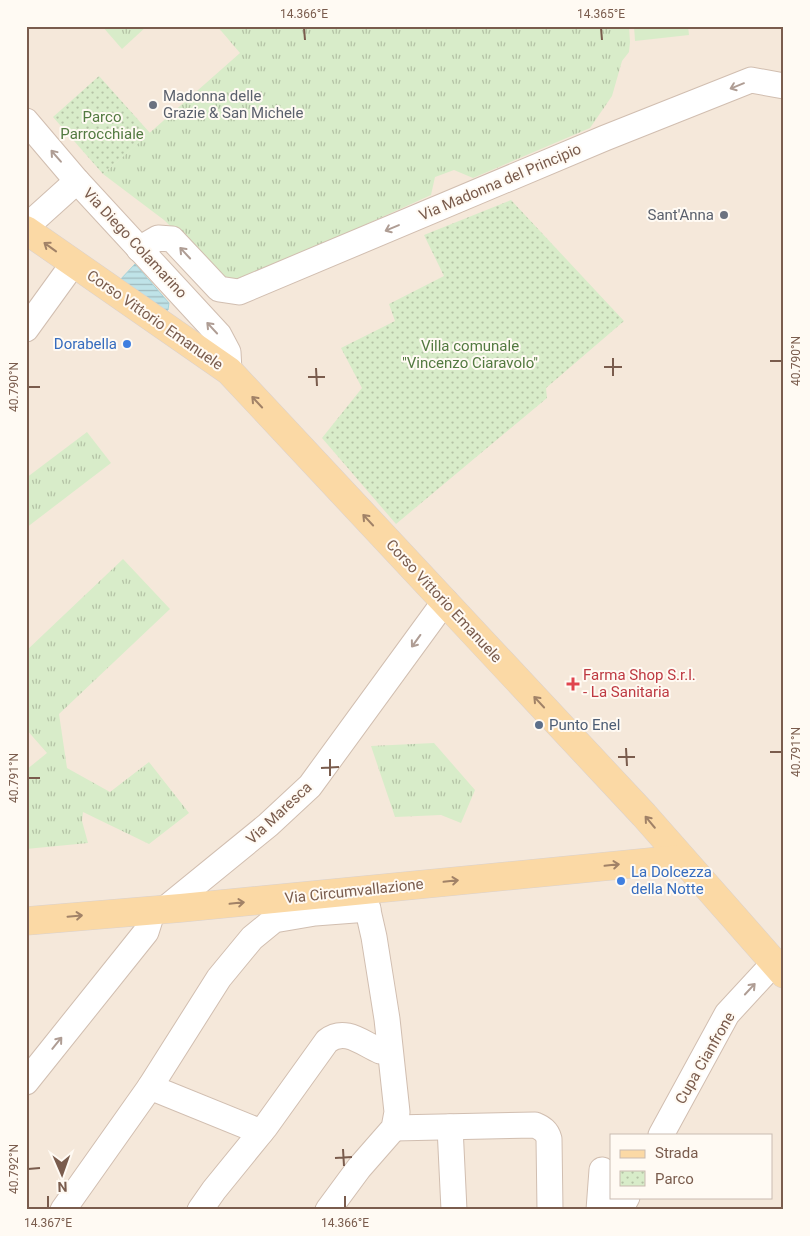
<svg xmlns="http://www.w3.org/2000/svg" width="810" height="1236" font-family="Roboto,sans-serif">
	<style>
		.residential { fill: #f5e8da; fill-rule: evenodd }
		.grass { fill: url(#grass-tufts) }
		.park { fill: url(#park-dots) }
		.pitch { fill: #d8ecc9 }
		.water { fill: url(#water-rules); stroke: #a5d3da }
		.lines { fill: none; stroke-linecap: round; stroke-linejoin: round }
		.minor-casing { stroke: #d1beb0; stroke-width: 27 }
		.primary-casing { stroke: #dad1cd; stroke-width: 29 }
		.minor { stroke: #fff; stroke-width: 25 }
		.primary { stroke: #fbd9a5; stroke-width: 28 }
		.oneway { stroke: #af9d94 }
		.oneway2 { stroke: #a18267 }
		.ticks { fill: none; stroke: #7a5c4d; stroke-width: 2 }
		.worship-dot { fill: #6b7280; stroke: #fffaf3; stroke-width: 2 }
		.shop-dot { fill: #3f7fe0; stroke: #fffaf3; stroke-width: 2 }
		.health-dot { fill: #e0444e; stroke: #fffaf3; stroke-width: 2 }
		.service-dot { fill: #5c6f8a; stroke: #fffaf3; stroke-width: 2 }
		.labels { text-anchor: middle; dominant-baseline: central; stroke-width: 4; stroke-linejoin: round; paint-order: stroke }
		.worship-label { font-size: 15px; fill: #5b616d; stroke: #fffaf3; text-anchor: start }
		.park-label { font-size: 15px; fill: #537a41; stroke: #fffaf3 }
		.street-label { font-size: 15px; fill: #7a5c4d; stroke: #fffaf3 }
		.shop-label { font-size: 15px; fill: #366cbe; stroke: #fffaf3; text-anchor: end }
		.health-label { font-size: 15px; fill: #be3a42; stroke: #fffaf3; text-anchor: start }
		.service-label { font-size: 15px; fill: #4e5e75; stroke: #fffaf3; text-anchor: start }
		.neatline { fill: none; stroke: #7a5c4d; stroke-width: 2 }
		.ticks-label { font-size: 12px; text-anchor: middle; fill: #7a5c4d }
	</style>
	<defs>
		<pattern id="grass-tufts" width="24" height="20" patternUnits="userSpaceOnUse" patternTransform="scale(1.25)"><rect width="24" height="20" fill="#d8ecc9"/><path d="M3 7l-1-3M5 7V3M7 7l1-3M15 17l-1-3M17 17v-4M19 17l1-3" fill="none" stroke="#b4c2a5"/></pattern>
		<pattern id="park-dots" width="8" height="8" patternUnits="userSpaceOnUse" patternTransform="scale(1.25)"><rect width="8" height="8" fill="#d8ecc9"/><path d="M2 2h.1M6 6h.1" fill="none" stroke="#b4c2a5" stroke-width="1.8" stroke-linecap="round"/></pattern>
		<pattern id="water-rules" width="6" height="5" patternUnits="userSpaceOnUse" patternTransform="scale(1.25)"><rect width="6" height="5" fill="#bfe3e8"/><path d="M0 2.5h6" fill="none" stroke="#a0bbbe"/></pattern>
	</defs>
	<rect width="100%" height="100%" fill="#fdf6ec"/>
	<path class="residential" d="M26,26H784V1210H26ZM611,1135H771V1197H611Z"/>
	<g class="grass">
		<polygon points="102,26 147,26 122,49"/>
		<polygon points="217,26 629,26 630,42 629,52 622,61 612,96 590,128 473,178 454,170 435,177 431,195 241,281 226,280 164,220 103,174 240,53"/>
		<polygon points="87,432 111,463 26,528 26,478"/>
		<polygon points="123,559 170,609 59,714 67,768 110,792 149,762 189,813 149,844 83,812 82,821 88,843 26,849 26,770 47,753 26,729 26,651"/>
		<polygon points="434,743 475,790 461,823 441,815 395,817 371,746"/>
	</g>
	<g class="park">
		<polygon points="99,76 150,133 103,174 53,117"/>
		<polygon points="511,200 624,321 546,388 547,398 396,524 322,438 362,388 341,348 395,321 389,304 444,276 424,235"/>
	</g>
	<polygon class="pitch" points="634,26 688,26 689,35 635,41"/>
	<polygon class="water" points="135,264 169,303 168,310 165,312 119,281"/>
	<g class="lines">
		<defs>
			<g id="minor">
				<polyline points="26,121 77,181 219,335 228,352 229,371"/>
				<polyline points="26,227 77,181"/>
				<polyline points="139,249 158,238 172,239 219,289 239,292 605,138 751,80 784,86"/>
				<polyline points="26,329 73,264"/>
				<polyline points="165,909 268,825 310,786 445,601"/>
				<polyline points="26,1082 146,932 153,910"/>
				<polyline points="150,1087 261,1132"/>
				<polyline points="450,1127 454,1210"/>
				<path d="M394,1128L535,1125C542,1128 547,1131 549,1139L550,1210"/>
				<polyline points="661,1135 727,1014 774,963"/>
				<polyline points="63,1210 150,1087 219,978 252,938 274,920 315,913 368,909"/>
				<path d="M200,1210L214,1190L266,1126L327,1041C345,1027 362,1043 380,1051"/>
				<polyline points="328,1210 359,1168 394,1128 397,1112 387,1019 374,937 364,893"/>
				<polyline points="599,1210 602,1170"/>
				<polyline points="620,1210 627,1197"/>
			</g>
			<g id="primary">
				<polyline points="26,230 229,371 644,815 784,974"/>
				<polyline points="26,921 181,908 681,859"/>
			</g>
		</defs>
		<use href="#minor" class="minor-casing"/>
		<use href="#primary" class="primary-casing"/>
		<use href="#minor" class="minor"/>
		<use href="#primary" class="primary"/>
	</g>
	<defs><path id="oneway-shaft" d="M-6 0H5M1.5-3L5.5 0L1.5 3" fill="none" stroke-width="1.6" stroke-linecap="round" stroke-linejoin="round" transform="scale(1.25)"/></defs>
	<g class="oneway">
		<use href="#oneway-shaft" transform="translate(737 86) rotate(158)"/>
		<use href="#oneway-shaft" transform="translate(56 156) rotate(-131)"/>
		<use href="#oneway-shaft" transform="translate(392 228) rotate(157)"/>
		<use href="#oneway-shaft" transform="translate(185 253) rotate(-133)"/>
		<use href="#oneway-shaft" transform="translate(212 328) rotate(-133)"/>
		<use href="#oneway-shaft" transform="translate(416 641) rotate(126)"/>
		<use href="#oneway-shaft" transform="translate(750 989) rotate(-47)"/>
		<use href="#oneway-shaft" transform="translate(57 1043) rotate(-51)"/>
	</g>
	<g class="oneway2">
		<use href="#oneway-shaft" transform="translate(50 247) rotate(-144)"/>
		<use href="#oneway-shaft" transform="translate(257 402) rotate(-133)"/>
		<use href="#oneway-shaft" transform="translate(368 520) rotate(-133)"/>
		<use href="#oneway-shaft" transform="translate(539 702) rotate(-133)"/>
		<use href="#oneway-shaft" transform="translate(650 822) rotate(-130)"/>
		<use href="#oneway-shaft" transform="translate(612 865) rotate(-6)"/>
		<use href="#oneway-shaft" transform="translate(451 881) rotate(-6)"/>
		<use href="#oneway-shaft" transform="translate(237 903) rotate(-6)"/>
		<use href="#oneway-shaft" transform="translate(75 916) rotate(-5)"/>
	</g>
	<path class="ticks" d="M304,28L305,40M601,28L602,40M613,358V376M770,361H782M604,367H622M316,368L317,386M308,377H325M28,387H40M626,748L627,766M770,752H782M618,757H635M330,759V776M321,768L339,767M28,778H40M343,1149L344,1166M335,1158L352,1157M28,1169L40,1168M48,1196V1208M345,1196V1208"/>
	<g class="worship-dot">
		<circle cx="153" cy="105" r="5"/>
		<circle cx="724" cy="215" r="5"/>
	</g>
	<g class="shop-dot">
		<circle cx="127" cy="344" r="5"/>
		<circle cx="621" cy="881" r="5"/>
	</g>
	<path class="health-dot" d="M570.5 676.5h5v5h5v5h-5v5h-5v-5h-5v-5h5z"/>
	<circle class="service-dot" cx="539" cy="725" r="5"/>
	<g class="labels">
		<g class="worship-label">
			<text x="163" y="96">Madonna delle<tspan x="163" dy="17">Grazie &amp; San Michele</tspan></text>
			<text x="714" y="215" text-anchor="end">Sant'Anna</text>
		</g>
		<g class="park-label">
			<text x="102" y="117">Parco<tspan x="102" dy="17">Parrocchiale</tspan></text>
			<text x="470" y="346">Villa comunale<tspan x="470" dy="17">"Vincenzo Ciaravolo"</tspan></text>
		</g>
		<g class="street-label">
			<text transform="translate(500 182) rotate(-23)">Via Madonna del Principio</text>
			<text transform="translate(135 243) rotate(47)">Via Diego Colamarino</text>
			<text transform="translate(155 320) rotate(35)">Corso Vittorio Emanuele</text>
			<text transform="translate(444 601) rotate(47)">Corso Vittorio Emanuele</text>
			<text transform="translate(279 813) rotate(-43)">Via Maresca</text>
			<text transform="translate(354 891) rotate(-6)">Via Circumvallazione</text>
			<text transform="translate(705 1058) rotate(-60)">Cupa Cianfrone</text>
		</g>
		<g class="shop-label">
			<text x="117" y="344">Dorabella</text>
			<text x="631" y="872" text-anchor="start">La Dolcezza<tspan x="631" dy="17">della Notte</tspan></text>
		</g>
		<g class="health-label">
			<text x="583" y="675">Farma Shop S.r.l.<tspan x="583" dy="17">- La Sanitaria</tspan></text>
		</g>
		<g class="service-label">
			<text x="549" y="725">Punto Enel</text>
		</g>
	</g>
	<rect width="810" height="1236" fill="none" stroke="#fffaf3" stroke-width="55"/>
	<rect x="610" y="1134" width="162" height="65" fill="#fffaf3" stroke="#cabbb1"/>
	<rect x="620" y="1150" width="25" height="8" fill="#fbd9a5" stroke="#cabbb1"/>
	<text x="655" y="1158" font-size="15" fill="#7a5c4d">Strada</text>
	<rect x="620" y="1171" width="25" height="15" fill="url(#park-dots)" stroke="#cabbb1"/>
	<text x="655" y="1184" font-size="15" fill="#7a5c4d">Parco</text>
	<g transform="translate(62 1174) rotate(178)" stroke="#fffaf3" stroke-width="4" paint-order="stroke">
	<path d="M0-4L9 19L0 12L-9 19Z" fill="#7a5c4d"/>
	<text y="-8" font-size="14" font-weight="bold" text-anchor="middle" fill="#7a5c4d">N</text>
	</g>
	<rect x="28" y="28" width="754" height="1180" class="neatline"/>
	<g class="ticks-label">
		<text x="304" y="18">14.366°E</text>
		<text x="601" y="18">14.365°E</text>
		<text transform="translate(796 361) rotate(-90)" y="4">40.790°N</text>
		<text transform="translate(14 387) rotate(-90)" y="4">40.790°N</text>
		<text transform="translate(796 752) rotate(-90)" y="4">40.791°N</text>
		<text transform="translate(14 778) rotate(-90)" y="4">40.791°N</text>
		<text transform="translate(14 1169) rotate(-90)" y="4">40.792°N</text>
		<text x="48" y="1227">14.367°E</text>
		<text x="345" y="1227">14.366°E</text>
	</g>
</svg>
